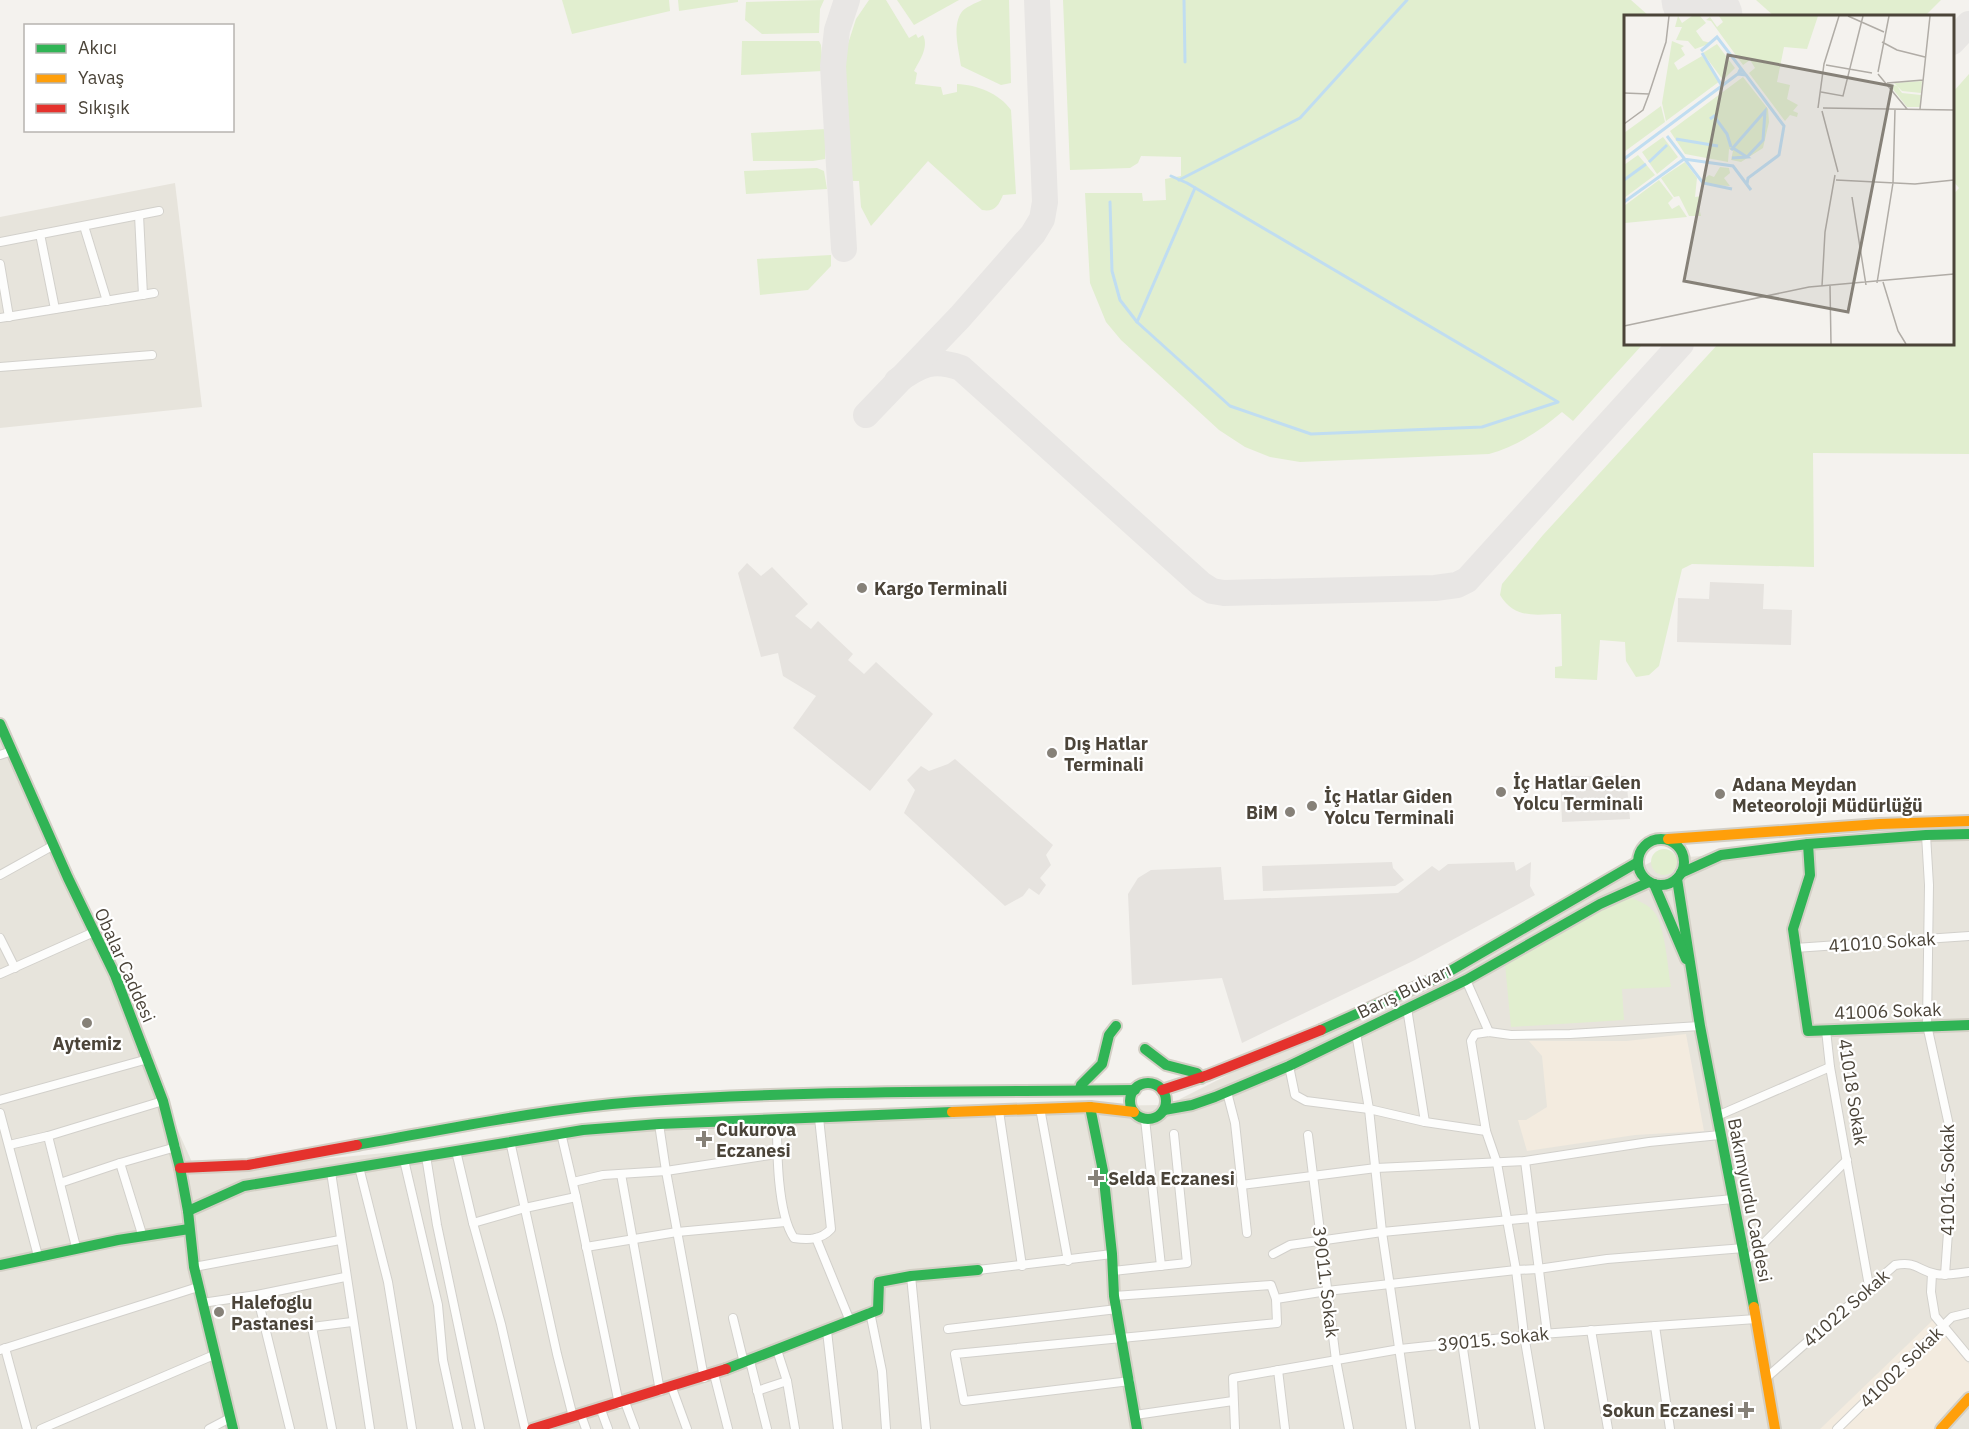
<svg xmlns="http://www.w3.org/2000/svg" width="1969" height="1429" font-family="'IBM Plex Sans',sans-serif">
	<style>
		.residential { fill: #e7e4dc }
		.commercial { fill: #f3ebdf }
		.green { fill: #e1eecf }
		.parking { fill: #e6e3df }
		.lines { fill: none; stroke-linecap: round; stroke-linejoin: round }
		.stream { stroke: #c0ddf1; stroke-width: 3 }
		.taxiway { stroke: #e8e6e4; stroke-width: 26 }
		.runway { stroke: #e8e6e4; stroke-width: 63 }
		.street-casing { stroke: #d2d0cb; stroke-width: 10 }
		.fast-casing { stroke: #d3cfc5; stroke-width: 14 }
		.slow-casing { stroke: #d3cfc5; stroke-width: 14 }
		.jam-casing { stroke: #d3cfc5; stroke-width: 14 }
		.street { stroke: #fdfdfc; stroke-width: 8 }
		.fast { stroke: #30b455; stroke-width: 10 }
		.slow { stroke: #ff9f0a; stroke-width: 10 }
		.jam { stroke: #e5322d; stroke-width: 10 }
		.poi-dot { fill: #868178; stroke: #fff; stroke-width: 2 }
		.labels { text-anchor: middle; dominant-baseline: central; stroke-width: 4.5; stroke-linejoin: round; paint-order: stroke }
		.poi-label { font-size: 18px; font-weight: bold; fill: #4b4439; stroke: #fff; text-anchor: start }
		.street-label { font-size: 18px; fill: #4b4439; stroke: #fff }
		.inset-river { fill: none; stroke: #c0ddf1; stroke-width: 3 }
		.inset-road { fill: none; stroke: #b0aca6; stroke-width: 1.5 }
		.view { fill: #868178; fill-opacity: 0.15; stroke: #868178; stroke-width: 3 }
		.inset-edge { fill: none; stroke: #4b4439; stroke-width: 3 }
	</style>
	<rect width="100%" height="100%" fill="#f4f2ee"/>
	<g class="residential">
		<polygon points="175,183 202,407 0,428 0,217"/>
		<polygon points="0,734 196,1171 843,1109 1168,1105 1657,859 1969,838 1969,1429 0,1429"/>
	</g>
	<g class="commercial">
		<polygon points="1686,1034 1704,1131 1635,1135 1527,1151 1518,1120 1526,1120 1547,1107 1542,1056 1529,1041 1627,1041"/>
		<polygon points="1933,1320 1969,1364 1969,1391 1939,1429 1820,1429"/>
	</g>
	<g class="green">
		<polygon points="562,0 669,0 670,11 572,34"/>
		<polygon points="678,0 738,0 738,2 679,11"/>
		<polygon points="824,0 820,9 819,33 762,34 745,20 746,2"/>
		<path d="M869,0H886L909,38L916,34L918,38L923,35C929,47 920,60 914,71L917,73L915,84L941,87L943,95L957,92V84C977,85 999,93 1011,110L1016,194L1003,195C998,207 994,212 982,210L928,161L871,226L861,207L859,181H846L844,56L856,19Z"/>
		<polygon points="897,0 959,0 914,25"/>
		<path d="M982,0H1009L1011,83L1001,85L961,66C959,50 952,27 961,13C965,7 976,3 982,0Z"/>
		<path d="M1063,0H1631L1649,16H1626V344H1643L1573,421L1562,412C1540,431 1517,446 1489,454L1300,462L1270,457L1245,447L1219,430L1121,340L1106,322L1090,283L1085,193H1142L1143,201L1166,200L1165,179L1181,176V157L1141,156L1138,163L1130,168L1070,170Z"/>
		<polygon points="1756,0 1941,0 1925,16 1774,16"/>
		<polygon points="742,41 819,41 821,45 823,71 741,75"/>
		<path d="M1969,74V454L1813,453L1814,567L1692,564L1682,569L1659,666L1649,675L1636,677L1626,661L1625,642L1600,640L1597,680L1555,678V667L1562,666L1561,614C1536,614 1515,620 1500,595L1502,584L1543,535L1718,344H1952V196L1959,188L1953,181V92Z"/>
		<polygon points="826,129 825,159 813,161 753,161 751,133"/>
		<polygon points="817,168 824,171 827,189 746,194 744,171"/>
		<polygon points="831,255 831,266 808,290 760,295 757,259"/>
		<circle cx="1664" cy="862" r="13"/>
		<path d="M1632,898C1641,902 1649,905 1655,913C1665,927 1668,969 1671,987L1622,989L1624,1020L1511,1027L1505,964L1614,903Z"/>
	</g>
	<g class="parking">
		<polygon points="747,563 761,576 772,567 808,604 795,616 811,629 818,621 853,654 848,660 864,674 876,662 933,714 870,791 793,728 816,696 783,676 778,653 761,657 738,573"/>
		<polygon points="1710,582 1764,584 1763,609 1792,610 1791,645 1677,642 1678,598 1709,599"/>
		<polygon points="955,759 1053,845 1046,855 1051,865 1040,878 1046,885 1039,895 1029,888 1023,896 1005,906 904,813 915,790 907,780 921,766 929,771 948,764"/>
		<polygon points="1560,776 1626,776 1630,819 1562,822"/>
		<polygon points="1392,862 1393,868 1404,880 1395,886 1263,891 1262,866"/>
		<polygon points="1514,862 1516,871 1531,862 1530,886 1535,895 1415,960 1242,1043 1222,978 1132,985 1128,894 1138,878 1151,870 1221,867 1224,900 1398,893 1432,866 1439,871 1448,864"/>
	</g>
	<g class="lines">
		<g class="stream">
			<polyline points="1184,0 1185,62"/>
			<polyline points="1179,180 1300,118 1407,0"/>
			<polyline points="1110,202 1112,271 1120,300 1137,322 1195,188"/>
			<polyline points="1137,322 1230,406 1311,434 1482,427 1558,402 1187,183 1171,176"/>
		</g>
		<g class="taxiway">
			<polyline points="1696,0 1719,0"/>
			<polyline points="1952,42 1969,24"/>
			<polyline points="844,249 833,66 837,30 847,0"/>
			<path d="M897,381C921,364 933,358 961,368L1201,584L1212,591L1224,593L1435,588L1457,585L1467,580L1681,344"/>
			<polyline points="866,415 960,317 1033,234 1042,219 1045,202 1037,0"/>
		</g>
		<polyline class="runway" points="1693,0 1711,16"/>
		<defs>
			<g id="street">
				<polyline points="139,215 143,295"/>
				<polyline points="84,226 107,301"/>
				<polyline points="40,234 55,309"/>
				<polyline points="0,242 159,211"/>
				<polyline points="0,264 9,317"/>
				<polyline points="0,318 154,293"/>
				<polyline points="0,367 152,355"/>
				<polyline points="0,755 12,751"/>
				<polyline points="1926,835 1929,885 1927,1025 1950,1130 1950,1204 1945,1275"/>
				<polyline points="0,875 54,845"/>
				<polyline points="0,938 15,968"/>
				<polyline points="1795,948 1969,936"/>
				<polyline points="0,974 94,932"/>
				<polyline points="1466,980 1489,1032"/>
				<polyline points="1407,1008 1425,1122"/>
				<polyline points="1826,1030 1830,1067 1869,1286"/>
				<polyline points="1356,1033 1369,1109 1382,1232 1411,1429"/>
				<polyline points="1289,1066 1295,1095 1306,1101 1369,1109 1425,1122 1486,1131"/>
				<polyline points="1227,1092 1235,1123 1247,1233"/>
				<polyline points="0,1100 148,1059"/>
				<polyline points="1040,1108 1068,1261"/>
				<polyline points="999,1111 1022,1266"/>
				<polyline points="0,1113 38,1256"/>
				<polyline points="1717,1116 1830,1067"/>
				<polyline points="1145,1119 1161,1266"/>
				<path d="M777,1120C777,1150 777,1213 794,1238C808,1240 821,1240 831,1229L819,1118"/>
				<polyline points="659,1124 666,1171 704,1378"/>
				<polyline points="561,1133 576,1197 619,1404"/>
				<polyline points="1308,1135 1336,1360 1349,1429"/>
				<polyline points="510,1141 557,1354 573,1417"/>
				<polyline points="9,1145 48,1136"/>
				<polyline points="456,1151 473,1223 501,1324 525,1429"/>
				<polyline points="426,1156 437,1225 480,1429"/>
				<polyline points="404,1160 438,1305 443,1360 458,1429"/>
				<polyline points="1525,1161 1547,1333"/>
				<polyline points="120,1163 142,1234"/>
				<polyline points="359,1167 388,1282 412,1429"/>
				<polyline points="331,1172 370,1429"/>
				<polyline points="621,1174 660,1391"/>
				<polyline points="573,1182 603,1175 666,1171 777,1154"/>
				<polyline points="60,1183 120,1163 176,1147"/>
				<polyline points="1241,1185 1376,1168 1525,1161 1649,1142 1720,1135"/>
				<polyline points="473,1223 525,1208 576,1197"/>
				<polyline points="816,1238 850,1321"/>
				<polyline points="76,1247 48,1136 163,1101"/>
				<polyline points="586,1247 677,1232 785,1222"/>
				<polyline points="1273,1254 1290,1245 1382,1232 1733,1199"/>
				<polyline points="1746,1261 1847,1160"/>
				<polyline points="194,1267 340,1240"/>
				<polyline points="978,1270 1112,1254"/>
				<polyline points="1113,1271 1187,1263 1174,1134"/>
				<polyline points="1932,1274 1931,1292 1935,1316 1969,1357"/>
				<polyline points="911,1276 926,1429"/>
				<polyline points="257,1295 290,1429"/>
				<polyline points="1114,1296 1271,1285 1276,1299 1327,1291 1516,1270 1538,1269 1607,1259 1744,1248"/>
				<polyline points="202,1303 257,1295 345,1277"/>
				<polyline points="870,1312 882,1371 886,1429"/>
				<polyline points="733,1318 744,1363"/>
				<polyline points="1655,1326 1670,1429"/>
				<polyline points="948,1329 1117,1309"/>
				<polyline points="1591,1330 1608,1429"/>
				<polyline points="827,1331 838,1429"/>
				<polyline points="1462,1342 1475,1429"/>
				<polyline points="5,1348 27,1429"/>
				<polyline points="0,1350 198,1287"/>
				<polyline points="777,1350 787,1381 795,1429"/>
				<polyline points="750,1361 767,1429"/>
				<polyline points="1278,1370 1285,1429"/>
				<polyline points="714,1374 728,1429"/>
				<path d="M1766,1378L1895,1265C1918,1261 1918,1271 1936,1274C1947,1276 1958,1273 1969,1272"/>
				<polyline points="1130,1381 964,1401 955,1354 1277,1323 1276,1299"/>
				<polyline points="672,1388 687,1429"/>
				<polyline points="757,1391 787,1381"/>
				<polyline points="625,1402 635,1429"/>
				<polyline points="601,1410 608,1429"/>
				<polyline points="581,1415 586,1429"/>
				<polyline points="1135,1415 1233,1401"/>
				<polyline points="41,1429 214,1355"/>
				<polyline points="209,1429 230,1418"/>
				<polyline points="332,1429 312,1327 352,1322"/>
				<polyline points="1235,1429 1233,1378 1400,1349 1541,1334 1756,1319"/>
				<polyline points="1540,1429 1524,1335 1516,1270 1497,1163 1486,1131 1471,1041 1475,1034 1489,1032 1511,1035 1570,1034 1700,1026"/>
				<polyline points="1837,1429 1952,1317 1969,1313"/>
			</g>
			<g id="fast">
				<polyline points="0,724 68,878 115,975 163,1101 180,1168 188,1211 194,1267 233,1429"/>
				<circle cx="1661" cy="862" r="23"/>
				<polyline points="1808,844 1810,875 1793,929 1808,1031 1969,1025"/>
				<polyline points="1681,873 1721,855 1808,844 1926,835 1969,834"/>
				<polyline points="1677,879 1700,1026 1754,1307"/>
				<polyline points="1654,884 1686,959"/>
				<polyline points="1321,1030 1445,974 1638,862"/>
				<polyline points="1145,1049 1166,1065 1197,1073 1201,1078"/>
				<circle cx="1148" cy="1101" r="18"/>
				<polyline points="1080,1089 1081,1085 1102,1064 1109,1035 1116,1026"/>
				<polyline points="1090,1107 1103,1171 1112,1254 1114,1296 1137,1429"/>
				<polyline points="1164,1110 1192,1105 1215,1097 1289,1066 1466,980 1600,904 1649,882"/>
				<path d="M357,1145C449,1129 542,1109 635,1102C801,1090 969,1092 1135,1090"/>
				<polyline points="188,1211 244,1186 583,1130 659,1124 952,1112"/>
				<polyline points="0,1265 118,1240 189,1229"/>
				<polyline points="726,1369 878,1310 879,1282 911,1276 978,1270"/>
			</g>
			<g id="slow">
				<polyline points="1668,839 1880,824 1969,821"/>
				<polyline points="952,1112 1090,1107 1134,1112"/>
				<polyline points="1754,1307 1775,1429"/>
				<polyline points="1941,1429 1969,1398"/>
			</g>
			<g id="jam">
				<polyline points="1162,1090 1208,1075 1321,1030"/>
				<polyline points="180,1168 248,1165 357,1145"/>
				<polyline points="532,1429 726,1369"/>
			</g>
		</defs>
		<use href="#street" class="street-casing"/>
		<use href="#fast" class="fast-casing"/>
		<use href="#slow" class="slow-casing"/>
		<use href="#jam" class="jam-casing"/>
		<use href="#street" class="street"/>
		<use href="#fast" class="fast"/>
		<use href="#slow" class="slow"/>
		<use href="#jam" class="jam"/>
	</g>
	<g class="poi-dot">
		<circle cx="862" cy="588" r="6"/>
		<circle cx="1052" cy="753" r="6"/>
		<circle cx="1501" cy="792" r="6"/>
		<circle cx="1720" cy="794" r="6"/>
		<circle cx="1312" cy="806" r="6"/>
		<circle cx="1290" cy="812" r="6"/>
		<circle cx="87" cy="1023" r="6"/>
		<path d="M701 1130h6v6h6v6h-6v6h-6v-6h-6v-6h6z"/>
		<path d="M1093 1169h6v6h6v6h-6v6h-6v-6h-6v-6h6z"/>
		<circle cx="219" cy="1312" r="6"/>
		<path d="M1743 1401h6v6h6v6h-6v6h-6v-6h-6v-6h6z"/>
	</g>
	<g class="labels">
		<g class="poi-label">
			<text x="874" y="588">Kargo Terminali</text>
			<text x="1064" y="743">Dış Hatlar<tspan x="1064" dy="21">Terminali</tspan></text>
			<text x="1513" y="782">İç Hatlar Gelen<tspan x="1513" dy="21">Yolcu Terminali</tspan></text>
			<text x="1732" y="784">Adana Meydan<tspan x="1732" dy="21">Meteoroloji Müdürlüğü</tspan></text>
			<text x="1324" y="796">İç Hatlar Giden<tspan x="1324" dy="21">Yolcu Terminali</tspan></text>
			<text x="1278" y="812" text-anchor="end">BiM</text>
			<text x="87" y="1043" text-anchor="middle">Aytemiz</text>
			<text x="716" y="1129">Cukurova<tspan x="716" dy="21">Eczanesi</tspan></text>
			<text x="1108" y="1178">Selda Eczanesi</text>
			<text x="231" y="1302">Halefoglu<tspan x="231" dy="21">Pastanesi</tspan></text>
			<text x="1734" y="1410" text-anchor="end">Sokun Eczanesi</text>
		</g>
		<g class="street-label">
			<text transform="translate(1882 942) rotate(-4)">41010 Sokak</text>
			<text transform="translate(125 965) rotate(66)">Obalar Caddesi</text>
			<text transform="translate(1404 991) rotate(-26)">Barış Bulvarı</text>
			<text transform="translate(1888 1011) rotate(-2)">41006 Sokak</text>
			<text transform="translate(1853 1092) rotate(81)">41018 Sokak</text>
			<text transform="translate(1947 1180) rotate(-90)">41016. Sokak</text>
			<text transform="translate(1750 1200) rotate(79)">Bakımyurdu Caddesi</text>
			<text transform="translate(1326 1282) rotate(83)">39011. Sokak</text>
			<text transform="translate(1846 1308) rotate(-41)">41022 Sokak</text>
			<text transform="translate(1493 1339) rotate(-6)">39015. Sokak</text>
			<text transform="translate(1901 1367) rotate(-44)">41002 Sokak</text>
		</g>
	</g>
	<g transform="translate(1624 15)">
		<rect width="330" height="330" fill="#f4f2ee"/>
		<path d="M54,1L58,8L68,1H76L82,8L72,16L79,26L87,28L71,34L64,26L52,25L58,12H51ZM95,1H194L183,34L160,32L153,67L166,70L163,84L174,90L169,96L174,98L173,102L166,100L161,106L125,58L131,53L126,45L119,50L87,6L82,5L86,2L93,12L99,7ZM48,26L60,31L57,33L61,40L50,48L54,55L78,41L96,66L42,106L38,88ZM93,29L111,53L99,65L79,38ZM119,62L144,94L145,107L139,133L117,147L107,145L109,136L105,134L104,147L61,139L46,116ZM298,66L297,78L278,76L270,68ZM264,68L273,71L278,78L297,80L296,92H283ZM37,91L41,107L0,137V118ZM39,122L54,142L33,159L18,137ZM14,140L31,160L0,183V150ZM61,147L73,163L71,182L77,181L74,188L77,201H65L55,181L50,182L37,163ZM96,152L105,153L106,158L100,163L106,171L86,170L79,165L85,160L90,162ZM35,165L49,183L44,188L48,194L55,190L63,202L1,208L0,191Z" fill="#e1eecf"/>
		<path class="inset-river" d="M77,36L93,22L122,60L114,59L117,53M78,38L98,71M122,60L160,111L155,140L124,163L123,169M86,104L90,101L103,119L107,132M43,121L79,168L108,174M52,124L94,131M107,135L141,96L139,125L123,142M108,143L123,142L109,133M0,144L119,55M25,147L43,130M0,165L22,149M0,187L60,144L109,151L127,175"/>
		<path class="inset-road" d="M224,1L260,17M258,27L273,35L301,42M202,50L248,58M254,57L265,1M254,59L283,94M263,68L299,65M197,77L219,81L239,1M0,78L25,79L42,27L45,1M194,93L200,49L215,1M199,93L330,95M296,94L306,1M198,96L214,157M0,109L19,95L25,79M212,165L291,169L330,165M228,182L242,270M259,267L274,316L282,329M253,268L269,168L271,94M198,271L201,217L211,160M206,271L207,329M0,311L185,272L330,259"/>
		<path class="view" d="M104,40L268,71L224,297L60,266Z"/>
		<rect width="330" height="330" class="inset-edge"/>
	</g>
	<rect x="24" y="24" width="210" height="108" fill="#ffffff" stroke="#b7b4b0" stroke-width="1.5"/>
	<rect x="36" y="44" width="30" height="9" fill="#30b455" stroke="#b7b4b0" stroke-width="1.5"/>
	<text x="78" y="54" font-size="18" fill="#4b4439">Akıcı</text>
	<rect x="36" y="74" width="30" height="9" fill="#ff9f0a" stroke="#b7b4b0" stroke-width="1.5"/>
	<text x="78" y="84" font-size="18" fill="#4b4439">Yavaş</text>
	<rect x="36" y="104" width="30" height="9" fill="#e5322d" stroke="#b7b4b0" stroke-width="1.5"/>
	<text x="78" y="114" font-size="18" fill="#4b4439">Sıkışık</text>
</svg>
